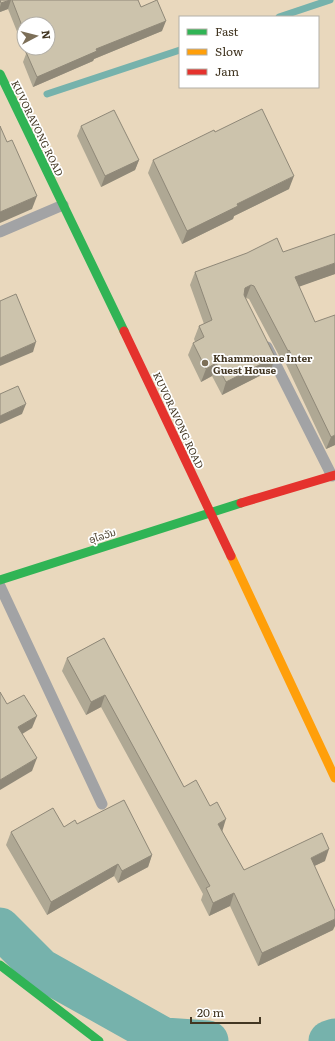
<svg xmlns="http://www.w3.org/2000/svg" width="335" height="1041" font-family="Literata,'Noto Sans Lao',serif">
	<style>
		.lines { fill: none; stroke-linecap: round; stroke-linejoin: round }
		.stream { stroke: #76b2ac; stroke-width: 7 }
		.river { stroke: #76b2ac; stroke-width: 41 }
		.lane { stroke: #a2a3a5; stroke-width: 11 }
		.fast { stroke: #30b455; stroke-width: 9 }
		.slow { stroke: #ff9f0a; stroke-width: 9 }
		.jam { stroke: #e5322d; stroke-width: 9 }
		.wall { fill: #afa894; fill-rule: evenodd }
		.shaded-wall { fill: #8f8878 }
		.building { fill: #ccc3ac; stroke: #8f8878 }
		.poi-dot { fill: #7c6f58; stroke: #fff; stroke-width: 1.5 }
		.labels { text-anchor: middle; dominant-baseline: central; stroke-width: 3.5; stroke-linejoin: round; paint-order: stroke }
		.street-label { font-size: 10px; fill: #423622; stroke: #fff }
		.poi-label { font-size: 10px; font-weight: bold; fill: #423622; stroke: #fff; text-anchor: start }
	</style>
	<rect width="100%" height="100%" fill="#e9d8bd"/>
	<g class="lines">
		<g class="stream">
			<polyline points="279,17 330,0"/>
			<polyline points="47,94 180,50"/>
			<polyline points="176,1038 179,1041"/>
		</g>
		<g class="river">
			<polyline points="0,928 41,969 164,1038 208,1041"/>
			<polyline points="329,1041 335,1039"/>
		</g>
		<g class="lane">
			<polyline points="0,232 63,205"/>
			<polyline points="267,347 332,476"/>
			<polyline points="0,586 102,804"/>
		</g>
		<g class="fast">
			<polyline points="0,74 124,331"/>
			<polyline points="0,580 241,503"/>
			<polyline points="0,965 99,1041"/>
		</g>
		<polyline class="slow" points="231,556 335,778"/>
		<g class="jam">
			<polyline points="124,331 231,556"/>
			<polyline points="241,503 335,475"/>
		</g>
	</g>
	<g class="wall">
		<path d="M0,0H138L141,7L162,31L94,59L93,61L33,87L23,62L26,54L8,9L0,12ZM24,24L48,48H24Z"/>
		<polygon points="81,126 139,160 135,170 101,187 77,136"/>
		<polygon points="215,132 289,189 234,216 233,219 182,244 148,173 153,160"/>
		<polygon points="283,252 335,274 299,286 335,445 326,449 285,362 283,363 249,299 246,298 271,370 222,395 212,376 201,382 188,355 193,343 195,342 194,339 199,326 204,324 190,285 195,272"/>
		<polygon points="104,638 184,787 222,831 244,870 325,861 314,866 333,930 258,966 230,906 209,916 201,900 203,894 101,707 86,715 62,671 67,658"/>
		<polygon points="77,824 152,855 148,867 118,883 114,876 47,915 6,845 11,832 64,827"/>
	</g>
	<g class="shaded-wall">
		<polygon points="10,0 11,0 8,9 0,12 0,7 1,3"/>
		<polygon points="166,21 162,31 94,59 93,61 33,87 37,77 96,49"/>
		<polygon points="139,160 135,170 101,187 105,176"/>
		<polygon points="294,176 289,189 234,216 233,219 182,244 187,231 237,204"/>
		<polygon points="37,196 32,209 0,223 0,212"/>
		<polygon points="335,263 335,274 290,290 295,277"/>
		<polygon points="251,285 246,298 240,301 245,288"/>
		<polygon points="36,342 33,352 0,366 0,358"/>
		<polygon points="289,350 285,362 283,363 288,351"/>
		<polygon points="275,357 271,370 222,395 226,382"/>
		<polygon points="216,363 212,376 201,382 206,369"/>
		<polygon points="26,404 22,414 0,424 0,416"/>
		<polygon points="335,435 335,445 326,449 331,437"/>
		<polygon points="105,695 101,707 86,715 91,702"/>
		<polygon points="37,716 32,728 14,739 18,727"/>
		<polygon points="37,758 32,771 0,790 0,780"/>
		<polygon points="226,819 222,832 218,824"/>
		<polygon points="329,849 325,861 306,870 311,858"/>
		<polygon points="152,855 148,867 118,883 122,871"/>
		<polygon points="118,864 114,876 47,915 51,902"/>
		<polygon points="234,893 230,906 209,916 213,903"/>
		<polygon points="335,919 335,926 333,930 258,966 262,953"/>
	</g>
	<g class="building">
		<polygon points="0,0 10,0 1,3"/>
		<polygon points="12,0 138,0 141,7 157,0 166,21 96,49 97,51 37,77 26,52 31,50 31,48 48,48 48,24 24,24 24,31"/>
		<polygon points="262,109 294,176 237,204 238,206 187,231 153,160 214,130 215,132"/>
		<polygon points="114,110 139,160 105,176 81,126"/>
		<polygon points="0,126 7,142 12,140 37,196 0,212"/>
		<polygon points="335,234 335,263 295,277 315,322 335,315 335,435 331,437 289,350 288,351 254,286 251,285 245,288 244,295 275,357 226,382 216,363 206,369 193,343 204,337 199,326 212,320 195,272 247,253 277,238 283,252"/>
		<polygon points="16,294 36,342 0,358 0,301"/>
		<polygon points="18,386 26,404 0,416 0,394"/>
		<polygon points="104,638 184,787 196,780 210,806 217,802 226,819 218,824 244,870 322,833 329,849 311,858 335,911 335,919 262,953 234,893 213,903 206,888 210,886 105,695 91,702 67,658"/>
		<polygon points="0,692 7,704 24,695 37,716 18,727 37,758 0,780"/>
		<polygon points="124,800 152,855 122,871 118,864 51,902 11,832 53,808 64,827 75,820 77,824"/>
	</g>
	<circle class="poi-dot" cx="205" cy="363" r="4"/>
	<g class="labels">
		<g class="street-label">
			<text transform="translate(38 128) rotate(64)">KUVORAVONG ROAD</text>
			<text transform="translate(179 420) rotate(65)">KUVORAVONG ROAD</text>
			<text transform="translate(102 535) rotate(-18)">ອຸໄລວັນ</text>
		</g>
		<g class="poi-label">
			<text x="213" y="357">Khammouane Inter<tspan x="213" dy="12">Guest House</tspan></text>
		</g>
	</g>
	<rect x="179" y="16" width="140" height="72" fill="#ffffff" stroke="#b3afa7"/>
	<rect x="187" y="29" width="20" height="6" fill="#30b455" stroke="#b3afa7"/>
	<text x="215" y="36" font-size="12" fill="#423622">Fast</text>
	<rect x="187" y="49" width="20" height="6" fill="#ff9f0a" stroke="#b3afa7"/>
	<text x="215" y="56" font-size="12" fill="#423622">Slow</text>
	<rect x="187" y="69" width="20" height="6" fill="#e5322d" stroke="#b3afa7"/>
	<text x="215" y="76" font-size="12" fill="#423622">Jam</text>
	<g transform="translate(36 36) rotate(83)"><circle r="19" fill="#ffffff" stroke="#b3afa7"/>
	<path d="M0-3L7 15L0 10L-7 15Z" fill="#7c6f58"/>
	<text y="-6" font-size="11" font-weight="bold" text-anchor="middle" fill="#423622">N</text>
	</g>
	<path d="M191 1017v6h69v-6" fill="none" stroke="#423622" stroke-width="2"/>
	<text x="197" y="1017" font-size="12" fill="#423622" stroke="#ffffff" stroke-width="3" paint-order="stroke">20 m</text>
</svg>
